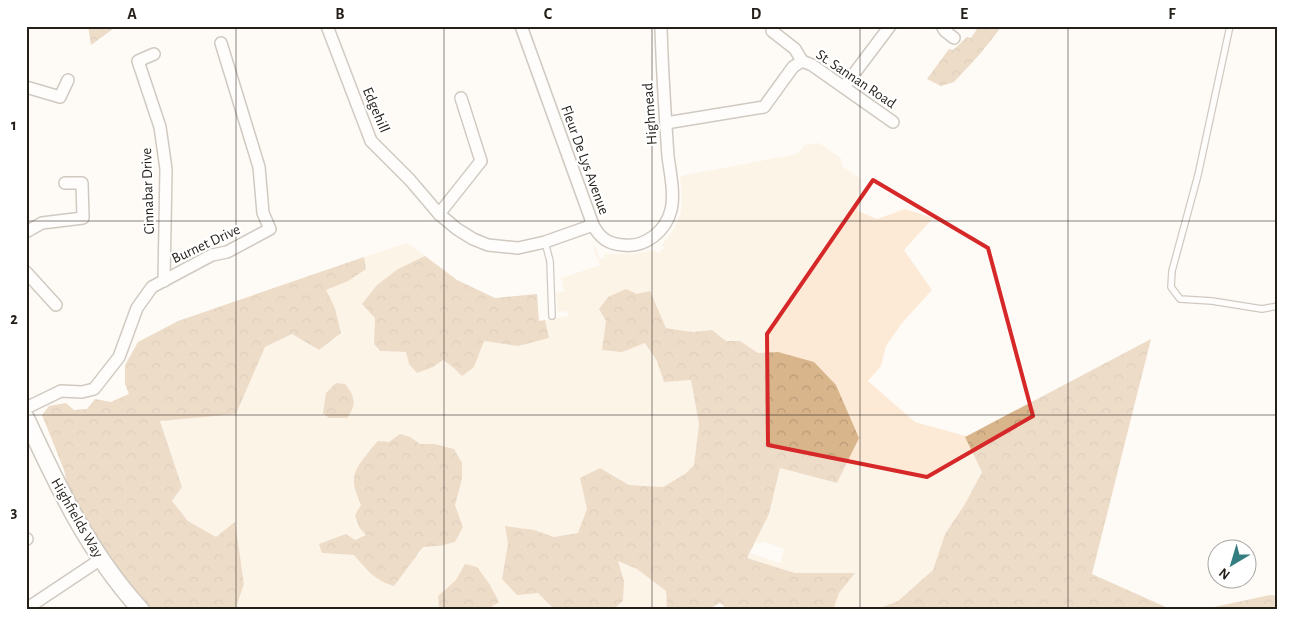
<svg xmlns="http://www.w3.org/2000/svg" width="1304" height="636" font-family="'Alegreya Sans',sans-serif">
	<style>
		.green { fill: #fdead6; fill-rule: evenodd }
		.forest { fill: url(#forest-crowns) }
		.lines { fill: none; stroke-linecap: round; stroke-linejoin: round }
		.service-casing { stroke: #9a8d7e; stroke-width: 8 }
		.minor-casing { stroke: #9a8d7e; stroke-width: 14 }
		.secondary-casing { stroke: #9a8d7e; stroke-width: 19 }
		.service { stroke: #fff; stroke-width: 5.5 }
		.minor { stroke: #fff; stroke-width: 11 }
		.secondary { stroke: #fff; stroke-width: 16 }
		.marked { fill: none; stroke: #d62828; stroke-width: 4; stroke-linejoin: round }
		.grid { fill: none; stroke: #241f19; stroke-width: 1; stroke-opacity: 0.55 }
		.labels { text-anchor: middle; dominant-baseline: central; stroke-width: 4.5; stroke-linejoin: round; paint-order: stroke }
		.street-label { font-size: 15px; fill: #241f19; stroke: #fff }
		.neatline { fill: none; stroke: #241f19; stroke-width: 2 }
		.grid-label { font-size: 16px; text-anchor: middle; font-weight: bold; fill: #241f19 }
	</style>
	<defs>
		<pattern id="forest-crowns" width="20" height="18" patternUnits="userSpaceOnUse" patternTransform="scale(1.25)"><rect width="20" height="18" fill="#d9b58c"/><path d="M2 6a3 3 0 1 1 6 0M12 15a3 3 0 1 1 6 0" fill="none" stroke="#ba9b78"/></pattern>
	</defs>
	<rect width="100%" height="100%" fill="#fefbf7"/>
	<g class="green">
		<path d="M819,143L841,158L842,166L861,179L858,211L877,219L905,209L933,218L904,250L932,290L902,323L886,346L881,366L868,381L915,422L966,436L982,472L965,504L945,534L933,570L898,601L875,610H833L839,593L854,573H795L747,558L750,553L780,563L784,549L762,541L759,544L755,542L769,514L780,468L837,483L778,352L758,353L740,341H726L712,330L692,332L666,328L650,291L606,321L602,349L645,343L657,361L664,382L692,379L699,424L694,465L685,474L663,487L629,485L600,468L580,479L588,509L578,533L554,537L534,530L508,543L502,579L538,593L555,610H487L499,602L490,585L456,580L438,596L439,607L443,610H235L244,584L235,523L216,537L188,521L172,501L182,487L160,420L236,414L265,347L292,334L319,350L341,333L335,308L325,290L348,281L365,269L364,257L407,243L425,256L398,269L375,318L374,344L380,351L406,352L409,364L433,367L443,360L453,367H474L484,340L518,346L549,338L545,320L568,316V311L558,312L556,293L564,292L561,278L600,265L591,241L597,250L600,259L605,258L604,254H634L655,250L658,253L664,248L662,245C684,217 683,211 680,176L797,154L805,145ZM410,437L420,444H434L462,479L455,505L463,527L439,546L423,547L419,555L368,572L354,555L322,553L366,535L361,505L355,491L365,456L378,442H389Z"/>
		<polygon points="618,561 637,569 666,591 667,610 614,610 623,601 624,581"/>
	</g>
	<g class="forest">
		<polygon points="88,26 117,26 91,45"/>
		<polygon points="979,26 1002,26 980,54 954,82 941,86 927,79 949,49 953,50 967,37 971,38"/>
		<polygon points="425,256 457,280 495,298 537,294 539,321 545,320 549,338 518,346 484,341 474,367 462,376 453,367 443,360 433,367 417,373 409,364 406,352 380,351 374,344 375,318 362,304 377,285 398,269"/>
		<polygon points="364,257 366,269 348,281 326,290 335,308 341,333 319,350 292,334 265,347 236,414 160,421 182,487 172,501 188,521 216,537 235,522 244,584 235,610 153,610 122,577 98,544 69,492 64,470 42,415 49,406 66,403 74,410 87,409 95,399 111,402 129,394 125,384 125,365 138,342 178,321"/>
		<polygon points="626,289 637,294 650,291 666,328 692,332 712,330 726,341 740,341 758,353 778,352 814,362 836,385 859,438 837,483 780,468 769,514 747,558 795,573 855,573 839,593 833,610 729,610 720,603 707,610 667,610 666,591 637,569 618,561 624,581 623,601 613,610 555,610 538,593 517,595 502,579 508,543 505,526 534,530 554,537 578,533 587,509 580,478 600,468 629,485 663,487 685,474 694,465 699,424 691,380 664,382 657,361 645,343 622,352 602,350 606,321 599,309 608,297"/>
		<polygon points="1151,339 1092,574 1168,608 1177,610 875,610 898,601 933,570 945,534 965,504 982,472 965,437"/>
		<path d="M336,383L345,384C355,397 357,404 347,418H329L323,413L326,393Z"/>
		<path d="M400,434L410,437L420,444H434L454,449L462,463V479L455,505L463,527L455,542L439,546L423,547L394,586C375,581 366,569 354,555L322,553L319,544L346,534L355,540L366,535L359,527L355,515L361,505C358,497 353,488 354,478C355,467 370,450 378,441L389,442Z"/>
		<polygon points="465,564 477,567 490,585 499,602 487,610 443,610 439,607 438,596 456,580"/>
		<polygon points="1270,595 1278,596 1278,610 1200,610"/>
	</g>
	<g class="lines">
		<defs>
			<g id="service">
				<polyline points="1230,26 1198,175 1172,271 1171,287 1180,299 1212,301 1262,309 1278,306"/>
				<polyline points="545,242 550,261 552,316"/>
			</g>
			<g id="minor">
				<polyline points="327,26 371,141 410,180 439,214 457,229 473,239 488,245 518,248 545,242 593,225"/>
				<path d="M521,26L593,225C600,238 608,244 623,245C645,248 666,231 671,210C675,193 670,173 668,156C665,113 662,70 661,26"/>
				<polyline points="942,26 945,31 954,38"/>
				<polyline points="772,31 795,49 802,61"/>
				<polyline points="154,54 138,61 160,127 166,169 164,281"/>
				<polyline points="26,87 60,97 68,80"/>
				<polyline points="844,87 890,26"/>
				<polyline points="666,123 764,107 793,67 802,61 812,65 893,122"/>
				<polyline points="439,214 481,161 461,98"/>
				<polyline points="26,232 42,223 83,218 82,183 65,183"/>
				<polyline points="26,272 56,305"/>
				<polyline points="26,408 61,391 82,392 94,389 119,357 137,308 152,287 212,255 227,252 270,229 263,213 259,167 221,43"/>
				<polyline points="26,539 27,539"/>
				<polyline points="26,609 101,559"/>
			</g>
			<path id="secondary" d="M26,418C58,487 89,553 141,610"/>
		</defs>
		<use href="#service" class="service-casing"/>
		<use href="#minor" class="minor-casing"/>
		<use href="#secondary" class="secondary-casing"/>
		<use href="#service" class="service"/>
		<use href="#minor" class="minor"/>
		<use href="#secondary" class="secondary"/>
	</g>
	<path d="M0 0H1304V636H0ZM873,180L988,248L1033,416L927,477L768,445L767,334Z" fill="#fefbf7" fill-opacity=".55" fill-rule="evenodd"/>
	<path class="marked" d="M873,180L988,248L1033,416L927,477L768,445L767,334Z"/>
	<path class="grid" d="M236,26V610M444,26V610M652,26V610M860,26V610M1068,26V610M26,221H1278M26,415H1278"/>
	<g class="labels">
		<g class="street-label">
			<text transform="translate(856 79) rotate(34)">St. Sannan Road</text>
			<text transform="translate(376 110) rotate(67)">Edgehill</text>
			<text transform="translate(650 114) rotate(-94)">Highmead</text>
			<text transform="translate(585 160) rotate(70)">Fleur De Lys Avenue</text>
			<text transform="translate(148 191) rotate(-92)">Cinnabar Drive</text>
			<text transform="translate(206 244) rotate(-25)">Burnet Drive</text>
			<text transform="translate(77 518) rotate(60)">Highfields Way</text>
		</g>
	</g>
	<rect width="1304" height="636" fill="none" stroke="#ffffff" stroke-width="55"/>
	<g transform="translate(1232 564) rotate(218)"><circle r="24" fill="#ffffff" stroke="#a7a5a3"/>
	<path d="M0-4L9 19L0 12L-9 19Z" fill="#347d81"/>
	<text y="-8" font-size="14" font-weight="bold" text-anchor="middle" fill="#241f19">N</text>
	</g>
	<rect x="28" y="28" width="1248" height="580" class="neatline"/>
	<g class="grid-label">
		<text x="132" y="19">A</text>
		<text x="340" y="19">B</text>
		<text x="548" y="19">C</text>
		<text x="756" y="19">D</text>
		<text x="964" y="19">E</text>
		<text x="1172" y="19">F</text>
		<text x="14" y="130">1</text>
		<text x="14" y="324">2</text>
		<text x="14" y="517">3</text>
	</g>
</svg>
